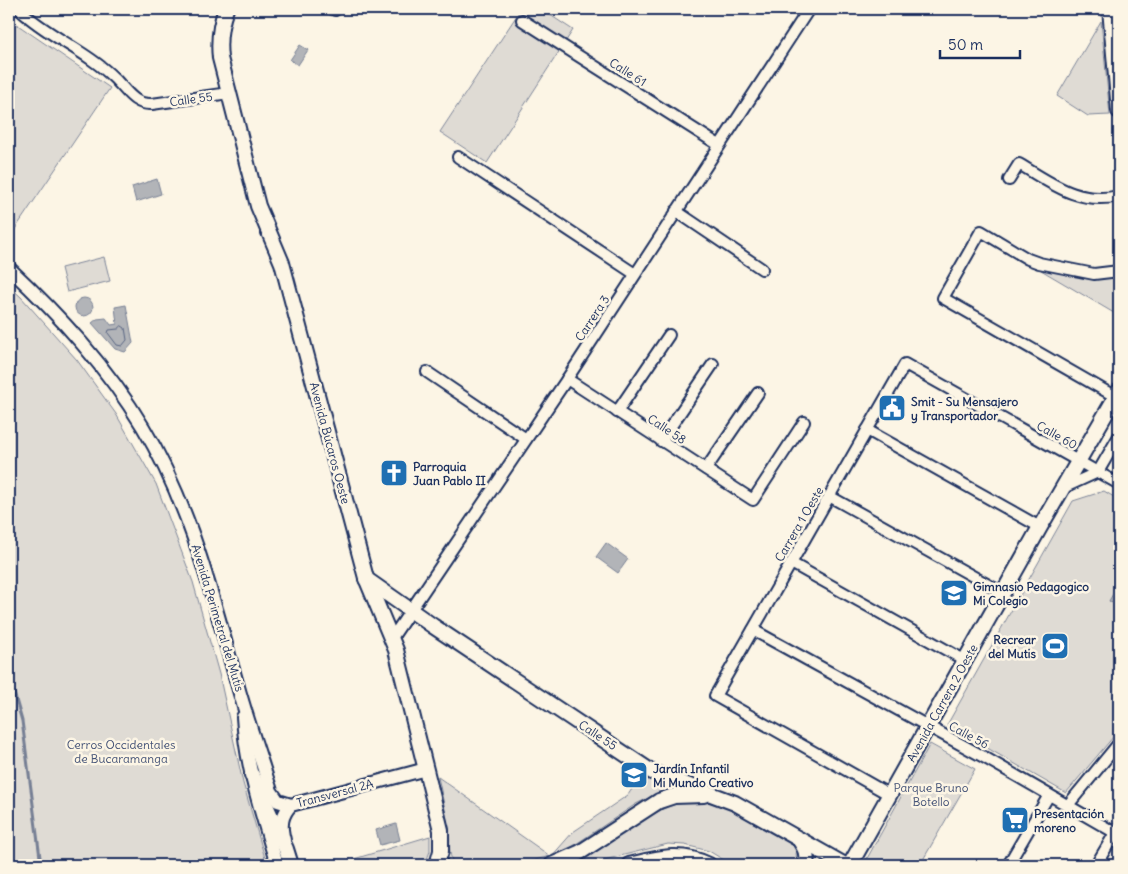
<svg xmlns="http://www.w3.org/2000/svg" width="1128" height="874" font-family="Delius,sans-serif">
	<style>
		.green { fill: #dfdbd4; stroke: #7d8599 }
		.water { fill: #b2b4b8; stroke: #767f94 }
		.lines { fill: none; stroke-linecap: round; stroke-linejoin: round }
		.shore { stroke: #576482; stroke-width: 1 }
		.stream { stroke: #767f94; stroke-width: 3 }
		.minor-casing { stroke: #1b2f5e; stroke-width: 14 }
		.tertiary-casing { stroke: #1b2f5e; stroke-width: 16 }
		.secondary-casing { stroke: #1b2f5e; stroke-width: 18 }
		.minor { stroke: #fcf5e5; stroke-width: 10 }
		.tertiary { stroke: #fcf5e5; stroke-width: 12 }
		.secondary { stroke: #fcf5e5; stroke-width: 14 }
		.labels { text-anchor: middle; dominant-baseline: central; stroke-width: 5; stroke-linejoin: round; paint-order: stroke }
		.street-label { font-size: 12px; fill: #1b2f5e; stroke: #fcf5e5 }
		.poi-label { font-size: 12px; font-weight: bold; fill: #1b2f5e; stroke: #fcf5e5; text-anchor: start }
		.park-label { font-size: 12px; fill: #425176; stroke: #fcf5e5 }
	</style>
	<rect width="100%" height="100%" fill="#fcf5e5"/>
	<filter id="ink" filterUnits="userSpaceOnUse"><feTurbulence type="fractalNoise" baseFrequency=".02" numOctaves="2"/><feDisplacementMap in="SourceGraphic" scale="10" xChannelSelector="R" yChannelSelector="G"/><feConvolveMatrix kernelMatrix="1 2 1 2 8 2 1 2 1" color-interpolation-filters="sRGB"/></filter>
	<g filter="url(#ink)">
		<g class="green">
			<polygon points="521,9 541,9 573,30 487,163 440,132"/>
			<polygon points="9,19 110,88 9,238"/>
			<polygon points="1101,21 1110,115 1088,116 1057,96"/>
			<polygon points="104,257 110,281 67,292 61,268"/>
			<polygon points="1041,270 1119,274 1119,316"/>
			<polygon points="9,286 21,297 77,360 116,414 156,484 193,582 219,674 243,783 267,865 9,865"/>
			<polygon points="1104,491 1119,500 1119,730 1066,793 947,725 1073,501"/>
			<polygon points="930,744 975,769 920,865 866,865 864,864"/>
			<polygon points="641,775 667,789 636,804 573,846 551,857 573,832 628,795"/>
			<path d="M438,777L550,856L516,865H454C447,850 451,846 449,831C446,813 442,795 438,777Z"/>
			<path d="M694,800L724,805L792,844L796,851L797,865H732L709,851L685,845L668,844L584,865H572C613,845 648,806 694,800Z"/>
			<polygon points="430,836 430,851 425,865 356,865 354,859"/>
		</g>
		<g class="water">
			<polygon points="300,45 308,50 298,65 290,60"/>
			<polygon points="157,179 161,194 136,202 132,187"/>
			<circle cx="84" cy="307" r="9"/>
			<polygon points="126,305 133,343 125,352 115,349 92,323 97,319 106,318 111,325 117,324 115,307"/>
			<polygon points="606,543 628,559 618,573 596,557"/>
			<polygon points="1119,583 1119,607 1109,601"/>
			<polygon points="396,824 400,840 380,845 376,830"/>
		</g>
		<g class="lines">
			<polygon class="shore" points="122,326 125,328 127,340 122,346 117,345 108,333 109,330 118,329"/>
			<polyline class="stream" points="9,675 22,721 41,865"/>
			<defs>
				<g id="minor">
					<path d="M19,9C47,36 87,51 115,79C127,91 134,105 152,104L229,93"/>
					<polyline points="333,9 335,10"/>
					<polyline points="522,20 719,145"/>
					<polyline points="458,157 635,274"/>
					<path d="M1009,180L1019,164C1053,184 1078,205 1119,196"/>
					<polyline points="676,211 762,269"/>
					<polyline points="427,372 526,439"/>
					<polyline points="567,379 753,500 804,422"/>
					<polyline points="1116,397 943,298 981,231 1028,259 1039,263 1094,274 1119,271"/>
					<polyline points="617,412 669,335"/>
					<polyline points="867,430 1040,527"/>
					<polyline points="661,441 713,364"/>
					<polyline points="706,469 758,393"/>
					<polyline points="1063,488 1098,472 1119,436"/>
					<polyline points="829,496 1003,593"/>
					<polyline points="791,563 966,661"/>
					<polyline points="753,630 982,756 1119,835"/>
					<polyline points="392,638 567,379 809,9"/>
					<polyline points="890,795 715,696 905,364 1119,484"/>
					<polyline points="1068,805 1119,743"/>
					<polyline points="1008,865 1049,795"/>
					<polyline points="1096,865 1115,833"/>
				</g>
				<g id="tertiary">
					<path d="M9,268C60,316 107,367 143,427C193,510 214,604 241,697C250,728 261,759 271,791L278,801L291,805"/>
					<path d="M243,717C246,768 263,817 277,865"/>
					<path d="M284,840C280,826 281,815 291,805L426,769"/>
				</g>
				<g id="secondary">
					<path d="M226,9C220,25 218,40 220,58L258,206L282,263L366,578L396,650L441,830V851L437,865"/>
					<polyline points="1110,9 1119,111"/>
					<polyline points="366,579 433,626 652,772 735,803 845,865"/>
					<polyline points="252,775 286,849 291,865"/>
					<path d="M799,839C805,848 808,854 806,865"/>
					<polyline points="552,865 579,853 659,801 674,796 704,795"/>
					<path d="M629,865C658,858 681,851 709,865"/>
					<polyline points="850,865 1040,527 1119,391"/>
				</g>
			</defs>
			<use href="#minor" class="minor-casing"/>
			<use href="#tertiary" class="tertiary-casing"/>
			<use href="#secondary" class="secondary-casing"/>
			<use href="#minor" class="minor"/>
			<use href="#tertiary" class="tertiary"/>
			<use href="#secondary" class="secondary"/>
		</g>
	</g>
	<defs>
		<symbol id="civic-square" viewBox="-11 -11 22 22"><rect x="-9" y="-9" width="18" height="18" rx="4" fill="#1f6fb2" stroke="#fcf5e5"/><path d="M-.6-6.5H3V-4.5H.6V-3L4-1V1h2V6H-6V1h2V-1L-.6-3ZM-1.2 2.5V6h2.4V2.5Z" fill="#fff"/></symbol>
		<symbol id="church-square" viewBox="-11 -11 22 22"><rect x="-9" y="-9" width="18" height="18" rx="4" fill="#1f6fb2" stroke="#fcf5e5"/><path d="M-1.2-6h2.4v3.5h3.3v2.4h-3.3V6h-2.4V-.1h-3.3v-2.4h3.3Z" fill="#fff"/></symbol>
		<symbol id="school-square" viewBox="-11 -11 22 22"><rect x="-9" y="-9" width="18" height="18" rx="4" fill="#1f6fb2" stroke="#fcf5e5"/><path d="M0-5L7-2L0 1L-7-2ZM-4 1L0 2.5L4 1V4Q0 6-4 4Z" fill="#fff"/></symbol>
		<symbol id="stadium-square" viewBox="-11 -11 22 22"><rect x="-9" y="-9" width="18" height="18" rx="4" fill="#1f6fb2" stroke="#fcf5e5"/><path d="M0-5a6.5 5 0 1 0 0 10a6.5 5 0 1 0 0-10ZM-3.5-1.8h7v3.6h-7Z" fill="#fff"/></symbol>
		<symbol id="supermarket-square" viewBox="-11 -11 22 22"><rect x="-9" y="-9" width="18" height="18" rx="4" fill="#1f6fb2" stroke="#fcf5e5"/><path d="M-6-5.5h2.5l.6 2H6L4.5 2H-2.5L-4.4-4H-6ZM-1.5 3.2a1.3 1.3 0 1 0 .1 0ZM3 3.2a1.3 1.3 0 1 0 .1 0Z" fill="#fff"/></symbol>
	</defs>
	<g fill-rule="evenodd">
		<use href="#civic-square" x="876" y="392" width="32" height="32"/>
		<use href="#church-square" x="378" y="457" width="32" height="32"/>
		<use href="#school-square" x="938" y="577" width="32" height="32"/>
		<use href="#stadium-square" x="1039" y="630" width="32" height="32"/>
		<use href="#school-square" x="618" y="759" width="32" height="32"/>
		<use href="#supermarket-square" x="999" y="804" width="32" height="32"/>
	</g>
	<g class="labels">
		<g class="street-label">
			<text transform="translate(628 72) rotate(32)">Calle 61</text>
			<text transform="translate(191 99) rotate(-8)">Calle 55</text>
			<text transform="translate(592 318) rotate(-57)">Carrera 3</text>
			<text transform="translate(667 429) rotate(33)">Calle 58</text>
			<text transform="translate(1057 435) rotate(29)">Calle 60</text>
			<text transform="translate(330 443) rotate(75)">Avenida Búcaros Oeste</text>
			<text transform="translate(799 524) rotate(-60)">Carrera 1 Oeste</text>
			<text transform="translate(218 618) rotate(73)">Avenida Perimetral del Mutis</text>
			<text transform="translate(942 703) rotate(-61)">Avenida Carrera 2 Oeste</text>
			<text transform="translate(598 735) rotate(33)">Calle 55</text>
			<text transform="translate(969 735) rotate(28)">Calle 56</text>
			<text transform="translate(335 793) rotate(-15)">Transversal 2A</text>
		</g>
		<g class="poi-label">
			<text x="911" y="401">Smit - Su Mensajero<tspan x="911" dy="14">y Transportador</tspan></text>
			<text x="413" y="466">Parroquia<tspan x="413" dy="14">Juan Pablo II</tspan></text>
			<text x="973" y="586">Gimnasio Pedagogico<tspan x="973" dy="14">Mi Colegio</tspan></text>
			<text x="1036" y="639" text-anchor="end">Recrear<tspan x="1036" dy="14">del Mutis</tspan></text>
			<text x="653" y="768">Jardín Infantil<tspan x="653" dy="14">Mi Mundo Creativo</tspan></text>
			<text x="1034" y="813">Presentación<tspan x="1034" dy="14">moreno</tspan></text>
		</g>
		<g class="park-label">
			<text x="121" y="744">Cerros Occidentales<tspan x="121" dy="14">de Bucaramanga</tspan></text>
			<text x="931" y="787">Parque Bruno<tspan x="931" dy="14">Botello</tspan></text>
		</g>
	</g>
	<rect width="1128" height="874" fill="none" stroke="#fcf5e5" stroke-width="30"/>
	<rect x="15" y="15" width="1098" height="844" fill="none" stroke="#1b2f5e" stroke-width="2" filter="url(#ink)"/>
	<path d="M940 50v8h80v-8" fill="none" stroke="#1b2f5e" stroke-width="2.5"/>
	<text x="948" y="50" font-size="15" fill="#1b2f5e" stroke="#fcf5e5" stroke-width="4" paint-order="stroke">50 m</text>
</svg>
